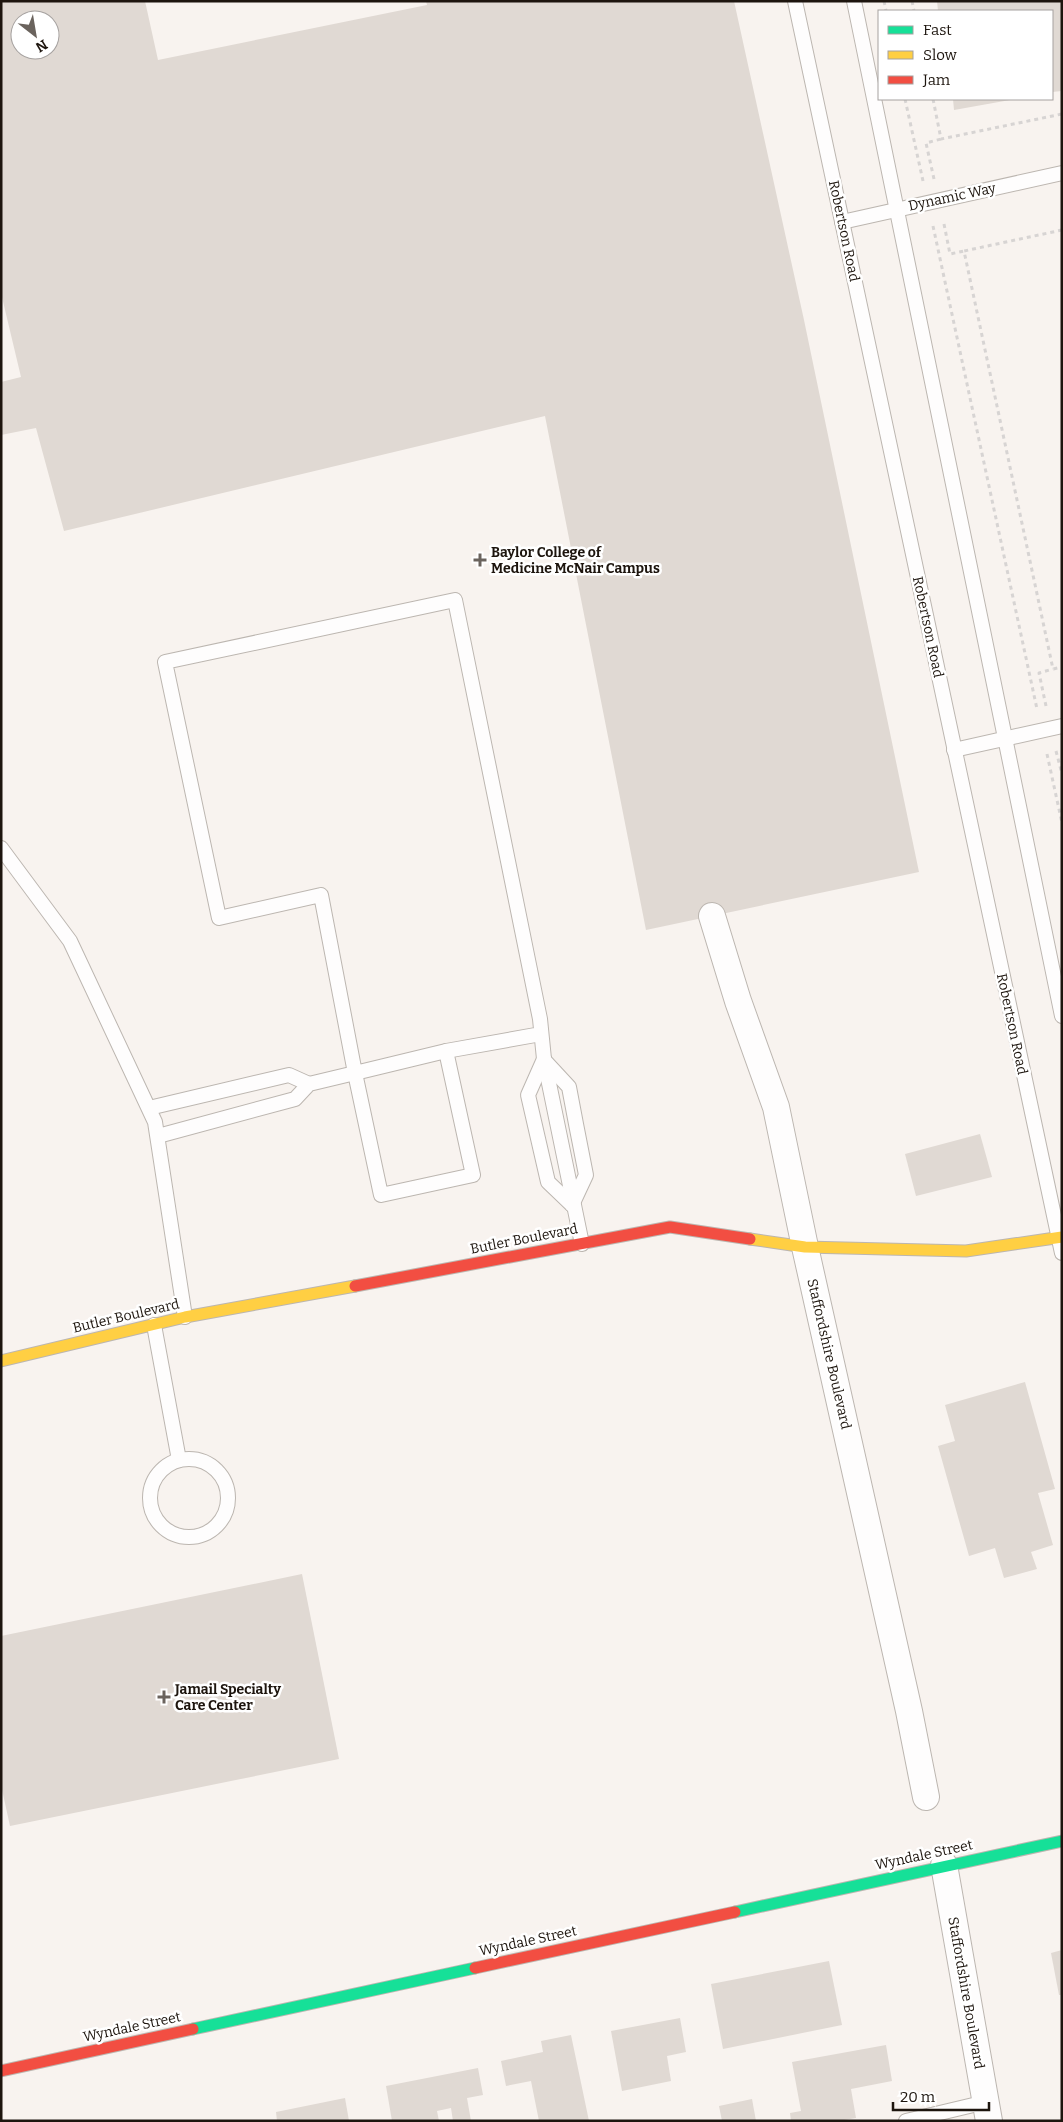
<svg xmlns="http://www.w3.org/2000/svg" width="1063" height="2122" font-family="Bitter,serif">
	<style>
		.building { fill: #e0d9d3; fill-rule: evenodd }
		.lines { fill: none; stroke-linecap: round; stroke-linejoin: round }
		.lane-casing { stroke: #bcb6b0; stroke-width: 16 }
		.street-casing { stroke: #bcb6b0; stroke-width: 28 }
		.fast-casing { stroke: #bcb6b0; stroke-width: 13 }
		.slow-casing { stroke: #bcb6b0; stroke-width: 13 }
		.jam-casing { stroke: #bcb6b0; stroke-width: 13 }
		.path { stroke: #d7d4d3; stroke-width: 3; stroke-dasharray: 4 4; stroke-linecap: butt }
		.lane { stroke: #fefdfd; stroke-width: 14 }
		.street { stroke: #fefdfd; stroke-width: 26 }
		.fast { stroke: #16e098; stroke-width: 11 }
		.slow { stroke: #ffcf43; stroke-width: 11 }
		.jam { stroke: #f24e42; stroke-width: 11 }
		.poi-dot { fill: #6a635d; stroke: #fff; stroke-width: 2 }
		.labels { text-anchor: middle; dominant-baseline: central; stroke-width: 5; stroke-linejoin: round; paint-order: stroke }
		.street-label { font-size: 14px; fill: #1d150e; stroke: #fff }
		.poi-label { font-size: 14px; font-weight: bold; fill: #1d150e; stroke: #fff; text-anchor: start }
	</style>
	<rect width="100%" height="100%" fill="#f8f3ef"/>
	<g class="building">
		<path d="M1,1H145L158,60L427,5L426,1H734L804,320L919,872L646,930L545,416L64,531L36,428L1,435V382L21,377L1,293ZM20,20H50V50H20Z"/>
		<polygon points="937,1 1062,1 1062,91 1052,92 1052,11 938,11"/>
		<polygon points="953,99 1010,99 1010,100 954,110"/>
		<polygon points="980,1134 992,1177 916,1196 905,1154"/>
		<polygon points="1025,1382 1055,1489 1038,1493 1053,1545 1031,1552 1037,1569 1004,1578 995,1548 969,1556 938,1446 955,1441 945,1405"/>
		<polygon points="302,1574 339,1759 10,1826 1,1785 1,1636"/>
		<polygon points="1062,1950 1062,1995 1059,1995 1051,1953"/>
		<polygon points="829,1961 842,2025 723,2049 711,1984"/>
		<polygon points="680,2018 686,2052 667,2056 671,2081 622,2091 611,2031"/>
		<polygon points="571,2035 589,2121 539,2121 531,2081 506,2086 501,2061 543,2052 541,2041"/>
		<polygon points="886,2045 892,2081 851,2089 856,2118 838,2121 791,2121 790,2113 801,2111 792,2062"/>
		<polygon points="478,2068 483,2095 467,2098 471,2121 453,2121 451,2108 437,2111 439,2121 392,2121 386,2086"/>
		<polygon points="345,2098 349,2121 277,2121 276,2112"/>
		<polygon points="752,2099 756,2121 722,2121 719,2106"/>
	</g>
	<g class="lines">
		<defs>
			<g id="lane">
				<polyline points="795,1 1062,1253"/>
				<polyline points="854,1 1062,1016"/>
				<polyline points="842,222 1062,173"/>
				<polyline points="954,750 1062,726"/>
				<polyline points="1,848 70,941 155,1122 185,1317"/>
				<polyline points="541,1034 446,1051 355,1073 321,895 219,918 165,662 455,600 540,1019 544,1059 582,1244"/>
				<polyline points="544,1059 528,1095 548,1182 572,1205"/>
				<polyline points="544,1060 569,1087 576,1124 586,1175 572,1205"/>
				<polyline points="149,1108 289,1075 309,1084"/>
				<polyline points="158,1136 295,1099 309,1084 355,1073 381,1195 473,1175 446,1051"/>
				<polyline points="154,1325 179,1460"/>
				<circle cx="189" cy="1498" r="39"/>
				<polyline points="906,2121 986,2102"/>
			</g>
			<g id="street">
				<polyline points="712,916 738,1001 776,1107 805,1247 909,1711 926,1797"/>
				<polyline points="944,1865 989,2121"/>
			</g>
			<g id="fast">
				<polyline points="735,1912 1062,1841"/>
				<polyline points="193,2029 475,1968"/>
			</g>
			<g id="slow">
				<polyline points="750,1239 805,1247 966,1251 1062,1237"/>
				<polyline points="1,1361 185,1317 355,1286"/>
			</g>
			<g id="jam">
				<polyline points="355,1286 670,1227 750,1239"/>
				<polyline points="475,1968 735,1912"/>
				<polyline points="1,2071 193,2029"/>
			</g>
		</defs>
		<use href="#lane" class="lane-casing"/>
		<use href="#street" class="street-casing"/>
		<use href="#fast" class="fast-casing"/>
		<use href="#slow" class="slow-casing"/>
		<use href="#jam" class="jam-casing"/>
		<g class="path">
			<polyline points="884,1 886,11"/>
			<polyline points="912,1 914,11"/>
			<polyline points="905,99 923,181"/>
			<polyline points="933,99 941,139 1062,114"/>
			<polyline points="934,179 926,143 941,139"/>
			<polyline points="944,224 950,254 964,251"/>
			<polyline points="933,226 1037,709"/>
			<polyline points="1062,230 964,251 1053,669 1062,667"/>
			<polyline points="1046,706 1039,673 1053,669"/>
			<polyline points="1056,751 1062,774"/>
			<polyline points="1047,754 1062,823"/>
		</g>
		<use href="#lane" class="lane"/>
		<use href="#street" class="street"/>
		<use href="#fast" class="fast"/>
		<use href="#slow" class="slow"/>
		<use href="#jam" class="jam"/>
	</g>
	<g class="poi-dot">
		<path d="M477.5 552.5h5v5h5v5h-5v5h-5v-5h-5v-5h5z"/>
		<path d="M161.5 1689.5h5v5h5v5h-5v5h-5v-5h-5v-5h5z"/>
	</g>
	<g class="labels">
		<g class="street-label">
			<text transform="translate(952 197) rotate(-12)">Dynamic Way</text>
			<text transform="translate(844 231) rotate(78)">Robertson Road</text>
			<text transform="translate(928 627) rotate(78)">Robertson Road</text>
			<text transform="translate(1012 1024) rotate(78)">Robertson Road</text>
			<text transform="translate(524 1239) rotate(-11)">Butler Boulevard</text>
			<text transform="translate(126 1316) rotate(-13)">Butler Boulevard</text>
			<text transform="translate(829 1354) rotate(77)">Staffordshire Boulevard</text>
			<text transform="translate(924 1855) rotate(-12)">Wyndale Street</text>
			<text transform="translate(528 1941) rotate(-12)">Wyndale Street</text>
			<text transform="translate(966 1993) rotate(80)">Staffordshire Boulevard</text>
			<text transform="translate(132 2027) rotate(-12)">Wyndale Street</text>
		</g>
		<g class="poi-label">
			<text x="491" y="552">Baylor College of<tspan x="491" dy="16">Medicine McNair Campus</tspan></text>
			<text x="175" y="1689">Jamail Specialty<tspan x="175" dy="16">Care Center</tspan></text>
		</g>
	</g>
	<rect width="1063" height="2122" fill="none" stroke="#1d150e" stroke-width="5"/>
	<rect x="878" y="10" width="175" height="90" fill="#ffffff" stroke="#a5a19f"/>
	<rect x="888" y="26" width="25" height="8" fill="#16e098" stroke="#a5a19f"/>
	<text x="923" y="35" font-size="15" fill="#1d150e">Fast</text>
	<rect x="888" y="51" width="25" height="8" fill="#ffcf43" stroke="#a5a19f"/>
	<text x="923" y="60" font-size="15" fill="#1d150e">Slow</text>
	<rect x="888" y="76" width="25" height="8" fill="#f24e42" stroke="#a5a19f"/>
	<text x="923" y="85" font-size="15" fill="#1d150e">Jam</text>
	<g transform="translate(35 35) rotate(149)"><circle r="24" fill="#ffffff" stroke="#a5a19f"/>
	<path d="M0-4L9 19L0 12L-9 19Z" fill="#6a635d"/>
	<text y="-8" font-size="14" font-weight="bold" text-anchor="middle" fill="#1d150e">N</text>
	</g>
	<path d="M893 2102v8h96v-8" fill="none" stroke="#1d150e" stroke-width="2.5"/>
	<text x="900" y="2102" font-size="15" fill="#1d150e" stroke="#ffffff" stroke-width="4" paint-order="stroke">20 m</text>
</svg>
